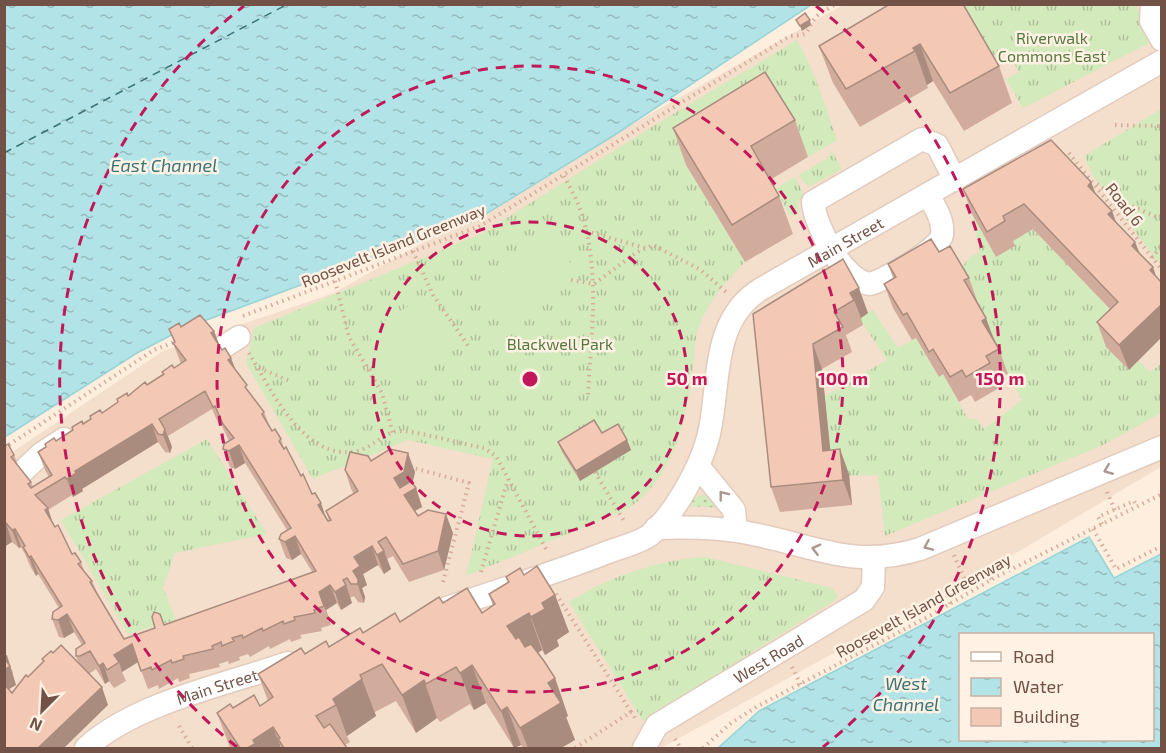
<svg xmlns="http://www.w3.org/2000/svg" width="1166" height="753" font-family="'Exo 2',sans-serif">
	<style>
		.residential { fill: #f4decc }
		.grass { fill: url(#grass-tufts) }
		.garden { fill: url(#garden-dots) }
		.pitch { fill: #d3eabd }
		.water { fill: url(#water-ripples); stroke: #98d4d8; stroke-width: 1.5; fill-rule: evenodd }
		.lines { fill: none; stroke-linecap: round; stroke-linejoin: round }
		.ferry { stroke: #3a7479; stroke-width: 1.5; stroke-dasharray: 8 6; stroke-linecap: butt }
		.minor-casing { stroke: #e2cbbd; stroke-width: 25 }
		.path { stroke: #d7ab99; stroke-width: 4; stroke-dasharray: 1.5 4.5; stroke-linecap: butt }
		.minor { stroke: #fff; stroke-width: 22 }
		.wall { fill: #d1ac9c; fill-rule: evenodd }
		.shaded-wall { fill: #aa8c7f }
		.building { fill: #f3c8b5; stroke: #aa8c7f; stroke-width: 1.5; fill-rule: evenodd }
		.oneway { stroke: #aa9790 }
		.ring { fill: none; stroke: #c2185b; stroke-width: 3; stroke-dasharray: 10 8 }
		.labels { text-anchor: middle; dominant-baseline: central; stroke-width: 5; stroke-linejoin: round; paint-order: stroke }
		.park-label { font-size: 16px; fill: #54783e; stroke: #fff2e4 }
		.street-label { font-size: 16px; fill: #725246; stroke: #fff2e4 }
		.water-label { font-size: 18px; font-style: italic; fill: #3a7479; stroke: #fff2e4 }
		.centre { fill: #c2185b; stroke: #fff2e4; stroke-width: 3 }
		.ring-label { font-size: 18px; text-anchor: middle; font-weight: bold; fill: #c2185b; stroke: #fff2e4; stroke-width: 5; stroke-linejoin: round; paint-order: stroke }
	</style>
	<defs>
		<pattern id="grass-tufts" width="24" height="20" patternUnits="userSpaceOnUse" patternTransform="scale(1.5)"><rect width="24" height="20" fill="#d3eabd"/><path d="M3 7l-1-3M5 7V3M7 7l1-3M15 17l-1-3M17 17v-4M19 17l1-3" fill="none" stroke="#b0c09b"/></pattern>
		<pattern id="garden-dots" width="8" height="8" patternUnits="userSpaceOnUse" patternTransform="scale(1.5)"><rect width="8" height="8" fill="#d3eabd"/><path d="M2 2h.1M6 6h.1" fill="none" stroke="#b0c09b" stroke-width="1.8" stroke-linecap="round"/></pattern>
		<pattern id="water-ripples" width="26" height="14" patternUnits="userSpaceOnUse" patternTransform="scale(1.5)"><rect width="26" height="14" fill="#b2e3e6"/><path d="M2 4q2-2 4 0t4 0M15 11q2-2 4 0t4 0" fill="none" stroke="#95bbbc"/></pattern>
	</defs>
	<rect width="100%" height="100%" fill="#fdeede"/>
	<polygon class="residential" points="843,5 1161,5 1161,467 1016,553 661,748 5,748 5,457 163,351 334,293"/>
	<g class="grass">
		<polygon points="968,4 1136,5 1153,41 1023,108 1006,79 1019,72 1006,48 987,59 958,10"/>
		<path d="M797,40C815,71 825,105 837,140L808,157L779,109L685,157L686,165L745,262C727,281 710,299 700,324C694,337 695,355 693,369C685,425 675,475 628,509L466,576L493,459L408,440L313,479L246,363L254,328L483,233L650,128Z"/>
		<polygon points="1161,109 1161,266 1094,177 1084,156"/>
		<polygon points="832,151 842,169 808,187 799,175 826,159"/>
		<polygon points="795,177 804,195 798,202 798,213 791,217 775,189"/>
		<polygon points="972,214 996,256 1012,241 1033,229 1127,327 1128,370 1139,361 1150,372 1161,364 1161,413 1103,445 885,536 878,475 833,476 825,396 887,360 859,318 873,310 898,348 916,338 938,376 943,374 968,419 977,419 984,429 1022,400 991,346 959,271 970,257 980,252"/>
		<polygon points="207,439 267,534 175,553 163,588 176,620 128,634 61,520"/>
		<path d="M706,557L832,588L838,595L834,601L643,721L569,602C608,577 660,559 706,557Z"/>
	</g>
	<polygon class="garden" points="708,493 723,508 689,506 694,498"/>
	<g class="pitch">
		<polygon points="551,233 578,275 506,322 479,279"/>
		<polygon points="429,294 458,342 395,379 366,332"/>
	</g>
	<g class="water">
		<polygon points="5,5 811,5 613,136 476,220 185,328 137,353 5,437"/>
		<path d="M1089,537L1114,578L1161,554V748H718L759,711ZM960,634H1152V740H960Z"/>
	</g>
	<g class="lines">
		<polyline class="ferry" points="4,153 288,4"/>
		<defs>
			<g id="minor">
				<polyline points="1152,4 1151,21 1162,40"/>
				<path d="M928,195C935,207 944,221 942,235C940,249 884,280 870,284C843,281 815,226 813,202L922,139L937,145L955,180"/>
				<polyline points="220,349 239,337"/>
				<polyline points="698,466 734,510 736,530"/>
				<polyline points="21,473 41,454 64,439"/>
				<path d="M656,528C687,527 718,527 748,533C814,545 851,570 920,549L1162,447"/>
				<path id="s1" d="M444,609C497,591 551,574 603,554C617,548 638,544 650,535C674,515 700,468 708,438C721,387 709,321 761,289L1162,61"/>
				<path id="s2" d="M86,748C135,703 225,685 288,663"/>
				<path id="s3" d="M644,748L657,725L864,600L873,587L874,558"/>
			</g>
		</defs>
		<use href="#minor" class="minor-casing"/>
		<g class="path">
			<polyline points="1115,125 1162,126"/>
			<polyline points="1069,153 1162,270"/>
			<path d="M564,176C571,189 579,204 583,218C600,276 591,336 588,395"/>
			<polyline points="1097,184 1120,201 1162,219"/>
			<polyline points="586,231 645,248"/>
			<polyline points="413,251 433,295 469,347"/>
			<polyline points="1152,258 1162,245"/>
			<polyline points="571,280 594,284 637,252 653,245 701,270 726,292"/>
			<polyline points="335,281 349,337 382,393 393,434"/>
			<path d="M243,316L480,226L790,36C811,35 805,32 815,18C819,13 830,8 836,4"/>
			<path d="M249,353C272,391 304,462 357,451C372,448 383,433 398,431C413,430 466,445 484,448L496,456L546,549"/>
			<polyline points="259,368 290,381"/>
			<polyline points="4,448 154,350 177,341"/>
			<polyline points="410,467 469,483 442,586"/>
			<polyline points="595,472 624,521"/>
			<polyline points="1107,492 1115,510"/>
			<polyline points="1102,524 1098,517 1134,501 1137,506"/>
			<polyline points="1093,529 1116,569 1162,546"/>
			<polyline points="954,555 967,585"/>
			<polyline points="481,572 508,479"/>
			<polyline points="556,594 631,712"/>
			<polyline points="950,604 951,594 985,576 992,579"/>
			<polyline points="792,667 801,685"/>
			<polyline points="179,726 192,748"/>
			<polyline points="675,739 681,748"/>
			<polyline points="575,748 631,712 637,721"/>
			<polyline points="703,748 731,723 758,706 924,619 996,577 1162,494"/>
		</g>
		<use href="#minor" class="minor"/>
	</g>
	<g class="wall">
		<polygon points="890,4 999,66 1012,103 964,131 933,81 927,85 928,88 860,127 833,83 819,46"/>
		<polygon points="795,120 808,157 770,180 779,196 793,234 745,262 686,165 673,128"/>
		<polygon points="1091,182 1096,194 1112,211 1116,222 1135,242 1140,254 1153,267 1156,277 1129,370 1106,347 1097,322 1110,309 1033,229 1013,241 1015,246 996,257 972,214 963,189"/>
		<polygon points="939,252 969,278 978,303 999,349 1008,374 996,380 999,388 975,402 971,395 959,402 943,374 939,377 916,338 912,340 893,308 884,284 893,278 888,264"/>
		<polygon points="843,259 868,313 861,318 863,325 846,335 852,352 822,369 830,450 849,474 852,505 780,512 771,487 753,314"/>
		<path d="M181,327L219,345L251,395L264,412L269,425L272,431L281,439L284,449L328,521H329L326,511L354,494L351,489L345,470L371,461L415,472L412,483L416,488L422,507L415,511L418,516L453,533L444,570L409,582L393,556L387,559L391,569L384,574L378,565L363,574L367,585L362,588L365,597L364,603L358,602L354,596L350,598L352,603L341,610L337,603L326,610L331,625L321,628L322,631L300,635L302,638L291,642L290,639L270,649L269,646L250,657L248,654L239,657L240,660L229,664L228,661L219,664L220,667L189,674L190,678L179,682L178,678L159,689L158,685L148,689L138,662L122,672L126,681L114,688L109,681L105,684L96,669L89,674L108,705L4,748V652L13,673L12,674L16,685L9,689L12,693L43,662L42,659L53,653L78,663L76,656L82,645L74,632L64,638L59,637L52,619L59,608L38,574L36,576L30,566L25,554L21,547L19,548L12,542L4,547L5,446L14,455L18,465L31,482L33,487L49,477L45,470L38,452L46,447L45,444L56,441L118,403L117,399L128,396L163,375L162,372L174,368L181,364L180,361L173,343L174,342L169,329ZM212,409L219,425L221,424L229,441L223,449L230,467L235,469L245,463L287,530L279,539L286,558L292,560L301,554L313,573L124,639L98,595L92,581L84,571L81,562L72,554L53,524L48,510L72,495L73,497L83,491L82,489L158,442L165,452L170,453L172,447L168,436Z"/>
		<polygon points="602,433 627,440 631,450 580,481 562,452 558,442"/>
		<polygon points="524,575 555,595 569,632 557,640 559,646 545,655 542,650 538,653 555,678 568,716 566,717 575,740 561,748 523,748 521,745 514,748 486,703 474,710 470,704 440,722 437,718 416,733 396,701 375,712 376,716 347,736 350,742 345,745 347,748 230,748 217,713 233,708 260,706 268,701 258,674 305,654 329,647 363,633 400,622 443,603 482,613 493,606 489,594 508,582 506,577"/>
	</g>
	<g class="shaded-wall">
		<polygon points="810,20 811,25 802,31 800,26"/>
		<polygon points="920,44 933,81 927,85 915,51 913,48"/>
		<polygon points="1091,182 1100,207 1088,186"/>
		<polygon points="1112,211 1121,236 1108,214"/>
		<polygon points="1135,242 1145,267 1132,246"/>
		<polygon points="1153,267 1161,292 1150,270"/>
		<polygon points="859,288 868,313 861,318 854,300 850,293"/>
		<polygon points="1161,305 1161,338 1129,370 1119,345"/>
		<polygon points="986,318 995,343 982,321"/>
		<polygon points="214,331 221,349 211,333"/>
		<polygon points="813,344 822,369 833,476 823,451"/>
		<polygon points="231,358 238,376 228,360"/>
		<polygon points="152,424 158,442 82,489 83,491 73,497 67,479 75,471"/>
		<polygon points="165,429 172,447 170,453 163,435"/>
		<polygon points="627,440 631,450 580,481 576,471"/>
		<polygon points="239,445 245,463 235,469 229,451"/>
		<polygon points="840,449 849,474 852,505 843,480"/>
		<polygon points="408,453 415,472 411,490 401,497 394,478"/>
		<polygon points="416,488 422,507 411,513 404,495"/>
		<polygon points="321,503 327,521 318,505"/>
		<polygon points="48,508 54,527 45,510"/>
		<polygon points="446,514 453,533 444,570 438,551"/>
		<polygon points="6,523 12,542 4,547 4,524"/>
		<polygon points="15,529 21,547 19,548 12,530"/>
		<polygon points="295,536 301,554 292,560 285,542"/>
		<polygon points="372,546 378,565 363,574 367,585 362,588 365,597 364,603 353,571 354,557"/>
		<polygon points="384,551 391,569 384,574 377,555"/>
		<polygon points="31,556 38,574 36,576 29,557"/>
		<polygon points="330,585 337,603 326,610 331,625 319,592"/>
		<polygon points="346,585 352,603 341,610 335,592"/>
		<polygon points="555,595 569,632 557,640 559,646 545,655 531,617 542,603"/>
		<polygon points="529,613 542,650 521,664 507,626"/>
		<polygon points="67,614 74,632 64,638 58,620"/>
		<polygon points="132,644 138,662 122,672 119,662 114,655"/>
		<polygon points="7,655 16,685 4,692 4,656"/>
		<polygon points="103,663 109,681 105,684 99,666"/>
		<polygon points="472,665 486,703 474,710 460,673"/>
		<polygon points="555,678 568,716 566,717 575,740 561,748 528,748 520,728 548,683"/>
		<polygon points="362,679 376,716 347,736 336,705 333,699"/>
		<polygon points="424,680 437,718 416,733 402,695"/>
		<polygon points="102,687 108,705 64,748 38,748"/>
		<polygon points="507,707 521,745 514,748 501,711"/>
		<polygon points="273,727 281,748 247,748 253,740"/>
	</g>
	<g class="building">
		<polygon points="890,4 963,4 999,66 950,93 920,44 913,48 915,51 846,89 819,46"/>
		<polygon points="805,13 810,20 800,26 796,20"/>
		<polygon points="765,72 795,120 751,146 779,196 732,225 673,128"/>
		<polygon points="1051,140 1091,182 1088,186 1112,211 1108,214 1135,242 1132,246 1153,267 1150,270 1161,282 1161,305 1119,345 1097,322 1118,302 1024,204 1003,216 1005,221 987,232 963,189"/>
		<polygon points="931,239 939,252 950,246 969,278 964,280 986,318 982,321 999,349 986,356 990,363 966,377 962,370 950,377 933,349 929,352 907,313 903,315 884,284 896,277 888,264"/>
		<polygon points="843,259 859,288 850,293 854,300 834,312 843,327 813,344 823,451 840,449 843,480 771,487 753,314"/>
		<path d="M200,315L214,331L211,333L222,350L225,348L231,358L228,360L247,385L245,387L264,412L262,414L272,431L275,429L281,439L279,441L284,449L286,447L301,476L303,474L312,494L315,493L321,503L318,505L328,521L331,520L326,511L358,491L345,470L350,452L368,456L371,461L390,449L408,453L404,472L394,478L400,488L411,481L416,488L404,495L418,516L428,510L446,514L438,551L403,564L386,537L378,542L384,551L377,555L372,546L354,557L360,566L353,571L358,579V584H351L347,578L343,580L346,585L335,592L330,585L319,592L324,606L314,610L315,613L294,617L295,620L284,624L283,621L263,631L262,628L243,638L242,635L232,638L234,641L222,646L221,642L212,646L213,649L183,656L184,659L172,663L171,660L152,670L151,667L141,671L132,644L114,655L119,662L107,670L103,663L99,666L90,651L80,656H76V649L85,643L67,614L58,620L52,619L53,612L62,606L31,556L29,557L23,547L25,546L15,529L12,530L6,523L4,524V445L5,446L8,444L14,455L11,457L31,482L28,484L31,488L52,475L38,452L46,447L45,444L54,438L56,441L73,430L72,427L82,421L83,424L91,419L90,416L100,410L102,413L118,402L117,399L127,393L128,396L145,382L147,385L164,374L162,372L172,365L174,368L186,360L173,343L175,342L169,329L179,323L181,327ZM205,391L213,407L215,406L223,424L234,438L224,444L223,449L229,451L239,445L291,528L281,534L279,539L285,542L295,536L316,571L164,625L160,614L154,612L152,617L155,628L124,639L90,582L92,581L78,564L81,562L75,553L72,554L58,525L55,527L45,510L48,508L35,495L65,477L67,479L76,473L75,471L152,424L158,434L163,435L165,429L159,419Z"/>
		<polygon points="594,420 602,433 618,424 627,440 576,471 558,442"/>
		<polygon points="537,566 555,595 542,603 545,609 531,617 529,613 507,626 516,639 519,637 525,647 531,644 544,661 555,678 548,683 561,703 520,728 507,707 501,711 472,665 460,673 456,667 426,684 424,680 402,695 382,664 360,675 362,679 333,699 336,705 316,716 324,728 330,724 347,748 284,748 278,739 280,738 273,727 253,740 255,744 247,748 240,748 217,713 230,704 233,708 254,695 260,706 273,697 258,674 301,648 305,654 326,641 329,647 360,628 363,633 395,613 400,622 439,597 443,603 467,588 482,613 495,604 489,594 509,582 506,577 520,568 524,575"/>
		<polygon points="61,645 102,687 38,748 4,748 4,684 12,693 26,675 28,677 44,661 42,659 51,651 53,653"/>
		<polygon points="4,658 10,666 4,670"/>
	</g>
	<defs><path id="oneway-chevron" d="M-2-3.5L2.5 0L-2 3.5" fill="none" stroke-width="1.6" stroke-linecap="round" stroke-linejoin="round" transform="scale(1.5)"/></defs>
	<g class="oneway">
		<use href="#oneway-chevron" transform="translate(1108 470) rotate(158)"/>
		<use href="#oneway-chevron" transform="translate(723 495) rotate(-128)"/>
		<use href="#oneway-chevron" transform="translate(928 546) rotate(157)"/>
		<use href="#oneway-chevron" transform="translate(816 549) rotate(-166)"/>
	</g>
	<g class="ring">
		<circle cx="530" cy="379" r="157"/>
		<circle cx="530" cy="379" r="313"/>
		<path d="M237 747A470 470 0 0 1 244 6M816 6A470 470 0 0 1 823 747"/>
	</g>
	<g class="labels">
		<g class="park-label">
			<text x="1052" y="37">Riverwalk<tspan x="1052" dy="18">Commons East</tspan></text>
			<text x="560" y="343">Blackwell Park</text>
		</g>
		<g class="street-label">
			<text transform="translate(1125 204) rotate(52)">Road 6</text>
			<text stroke="none"><textPath href="#s1" startOffset="594">Main Street</textPath></text>
			<text transform="translate(393 245) rotate(-22)">Roosevelt Island Greenway</text>
			<text transform="translate(923 605) rotate(-29)">Roosevelt Island Greenway</text>
			<text stroke="none"><textPath href="#s3" startOffset="156">West Road</textPath></text>
			<text stroke="none"><textPath href="#s2" startOffset="146">Main Street</textPath></text>
		</g>
		<g class="water-label">
			<text x="164" y="165">East Channel</text>
			<text x="906" y="683">West<tspan x="906" dy="21">Channel</tspan></text>
		</g>
	</g>
	<circle cx="530" cy="379" r="9" class="centre"/>
	<g class="ring-label">
		<text x="687" y="385">50 m</text>
		<text x="843" y="385">100 m</text>
		<text x="1000" y="385">150 m</text>
	</g>
	<rect width="1166" height="753" fill="none" stroke="#725246" stroke-width="12"/>
	<rect x="959" y="633" width="195" height="108" fill="#fff2e4" stroke="#c7b2a5" stroke-width="1.5"/>
	<rect x="971" y="652" width="30" height="9" fill="#ffffff" stroke="#c7b2a5" stroke-width="1.5"/>
	<text x="1013" y="663" font-size="18" fill="#725246">Road</text>
	<rect x="971" y="678" width="30" height="18" fill="url(#water-ripples)" stroke="#c7b2a5" stroke-width="1.5"/>
	<text x="1013" y="693" font-size="18" fill="#725246">Water</text>
	<rect x="971" y="708" width="30" height="18" fill="#f3c8b5" stroke="#c7b2a5" stroke-width="1.5"/>
	<text x="1013" y="723" font-size="18" fill="#725246">Building</text>
	<g transform="translate(42 711) rotate(204)" stroke="#fff2e4" stroke-width="4.5" paint-order="stroke">
	<path d="M0-4.5L10 22L0 15L-10 22Z" fill="#725246"/>
	<text y="-9" font-size="16" font-weight="bold" text-anchor="middle" fill="#725246">N</text>
	</g>
</svg>
